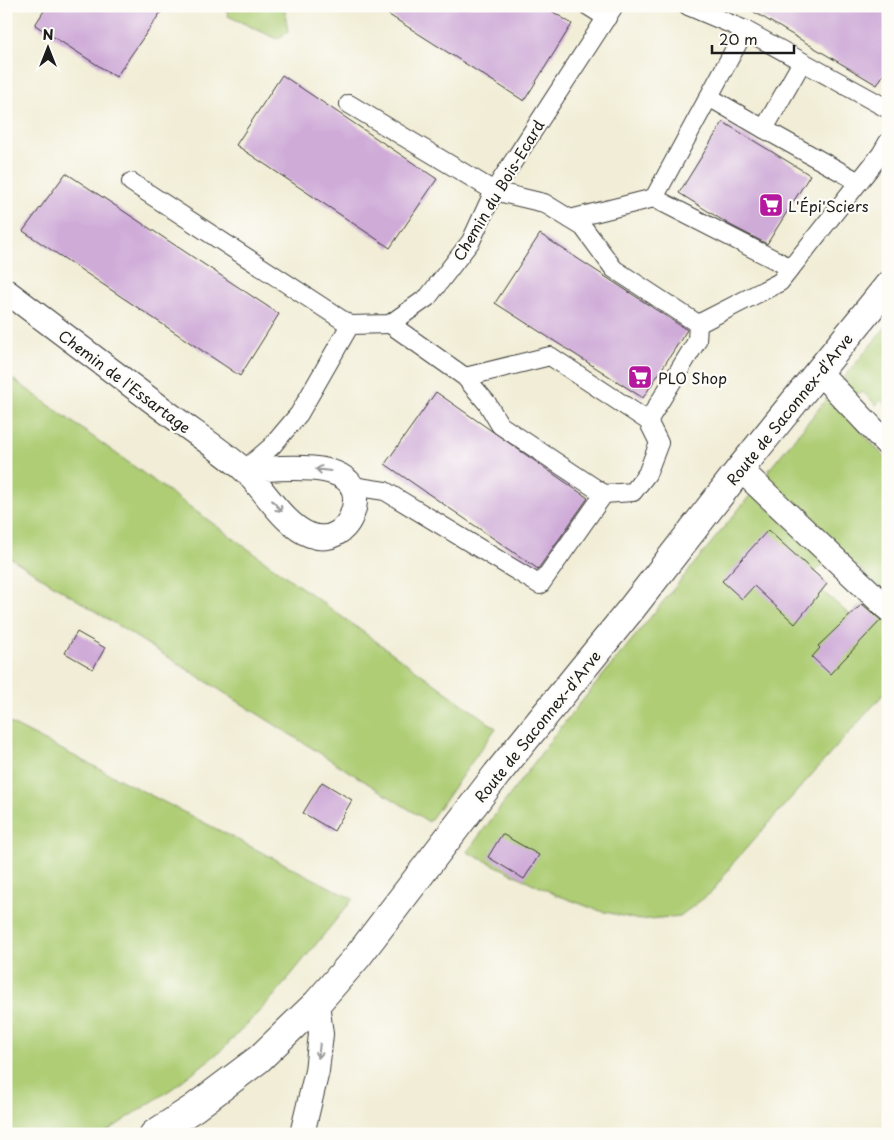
<svg xmlns="http://www.w3.org/2000/svg" width="894" height="1140" font-family="'Playpen Sans',sans-serif">
	<style>
		.green { fill: #aecd74; stroke: #657448 }
		.building { fill: #cfacd8 }
		.lines { fill: none; stroke-linecap: round; stroke-linejoin: round }
		.pedestrian-casing { stroke: #3c3b38; stroke-width: 20 }
		.minor-casing { stroke: #3c3b38; stroke-width: 26 }
		.tertiary-casing { stroke: #3c3b38; stroke-width: 30 }
		.pedestrian { stroke: #fff; stroke-width: 18 }
		.minor { stroke: #fff; stroke-width: 24 }
		.tertiary { stroke: #fff; stroke-width: 28 }
		.oneway { stroke: #999 }
		.labels { text-anchor: middle; dominant-baseline: central; stroke-width: 4.5; stroke-linejoin: round; paint-order: stroke }
		.street-label { font-size: 15px; fill: #1c1c1c; stroke: #fdfcf7 }
		.poi-label { font-size: 15px; fill: #1c1c1c; stroke: #fdfcf7; text-anchor: start }
	</style>
	<rect width="100%" height="100%" fill="#fdfcf7"/>
	<filter id="ink" filterUnits="userSpaceOnUse"><feTurbulence type="fractalNoise" baseFrequency=".02" numOctaves="2"/><feDisplacementMap in="SourceGraphic" scale="10" xChannelSelector="R" yChannelSelector="G"/><feConvolveMatrix kernelMatrix="1 2 1 2 8 2 1 2 1" color-interpolation-filters="sRGB"/></filter>
	<filter id="wash" filterUnits="userSpaceOnUse"><feTurbulence type="fractalNoise" baseFrequency=".0096" numOctaves="4" result="noise"/><feDisplacementMap in="SourceGraphic" scale="20" xChannelSelector="R" yChannelSelector="G"/><feGaussianBlur stdDeviation="1.12" result="paint"/><feColorMatrix in="noise" values="0 0 0 0 0 0 0 0 0 0 0 0 0 0 0 0 0 1.4 0 .05"/><feComposite in="paint" operator="in"/></filter>
	<g filter="url(#wash)">
		<rect width="100%" height="100%" fill="#f1edd6"/>
		<g class="green">
			<polygon points="226,6 284,6 288,32 277,39 228,16"/>
			<polygon points="888,324 888,407 881,400 876,405 863,392 856,394 842,380"/>
			<polygon points="6,374 496,728 429,822 6,555"/>
			<polygon points="829,396 888,461 888,595 770,486 768,471"/>
			<polygon points="752,493 825,563 814,573 827,584 822,591 850,615 865,601 888,622 888,689 734,862 712,892 680,916 639,920 597,910 557,895 467,852 560,728"/>
			<polygon points="6,721 353,899 273,997 223,1049 173,1088 103,1134 6,1134"/>
		</g>
		<g id="blocks">
			<g class="building">
				<polygon points="47,6 165,6 116,77 35,25"/>
				<polygon points="375,6 544,6 572,24 524,101"/>
				<polygon points="744,6 888,6 888,67 877,85"/>
				<polygon points="282,75 437,179 390,248 236,145"/>
				<polygon points="723,122 810,175 767,244 730,225 679,193"/>
				<polygon points="66,173 279,314 240,376 23,231"/>
				<polygon points="540,234 687,330 643,398 495,303"/>
				<polygon points="436,392 588,498 538,569 385,464"/>
				<polygon points="768,530 827,584 795,624 754,586 742,599 722,581"/>
				<polygon points="862,604 881,620 830,674 812,657 820,648 818,646"/>
				<polygon points="77,632 105,648 93,669 65,653"/>
				<polygon points="322,782 352,800 334,831 303,813"/>
				<polygon points="502,834 539,855 524,879 488,857"/>
			</g>
		</g>
	</g>
	<g filter="url(#ink)">
		<use href="#blocks" fill-opacity="0" stroke="#3c3b38" stroke-width="1"/>
		<g class="lines">
			<defs>
				<g id="pedestrian">
					<polyline points="588,6 607,18"/>
					<polyline points="688,6 745,30 888,109"/>
					<polyline points="709,97 764,129 802,62"/>
					<polyline points="349,104 494,191 544,203 583,227 614,269 698,324 697,341 648,421"/>
					<polyline points="764,129 859,182"/>
					<polyline points="131,182 350,325"/>
					<polyline points="654,198 791,268"/>
					<polyline points="570,219 654,198 745,30"/>
					<polyline points="390,324 465,377 550,356 648,421 659,443 647,474 633,492 604,494 500,425 487,403 465,377"/>
					<polyline points="698,324 780,282 881,154 888,142"/>
					<polyline points="244,470 272,446 299,414 350,325 390,324 428,297 471,241 494,191 614,6"/>
					<polyline points="352,486 385,491 540,585 604,494"/>
				</g>
				<g id="minor">
					<path d="M6,291C59,331 111,370 164,410C190,430 218,448 243,469C263,487 284,526 310,535C332,543 349,529 354,508C366,454 274,470 244,470"/>
					<polyline points="819,372 888,445"/>
					<polyline points="740,469 888,609"/>
					<polyline points="302,1134 317,1071 321,1034 317,1003"/>
				</g>
				<polyline id="tertiary" points="154,1134 194,1108 259,1059 317,1003 358,956 497,774 632,608 740,469 888,286"/>
			</defs>
			<use href="#pedestrian" class="pedestrian-casing"/>
			<use href="#minor" class="minor-casing"/>
			<use href="#tertiary" class="tertiary-casing"/>
			<use href="#pedestrian" class="pedestrian"/>
			<use href="#minor" class="minor"/>
			<use href="#tertiary" class="tertiary"/>
		</g>
		<defs><path id="oneway-shaft" d="M-6 0H5M1.5-3L5.5 0L1.5 3" fill="none" stroke-width="1.6" stroke-linecap="round" stroke-linejoin="round" transform="scale(1.25)"/></defs>
		<g class="oneway">
			<use href="#oneway-shaft" transform="translate(323 470) rotate(-173)"/>
			<use href="#oneway-shaft" transform="translate(277 506) rotate(48)"/>
			<use href="#oneway-shaft" transform="translate(319 1051) rotate(96)"/>
		</g>
	</g>
	<defs>
		<symbol id="supermarket-square" viewBox="-11 -11 22 22"><rect x="-9" y="-9" width="18" height="18" rx="4" fill="#b5179e" stroke="#fdfcf7"/><path d="M-6-5.5h2.5l.6 2H6L4.5 2H-2.5L-4.4-4H-6ZM-1.5 3.2a1.3 1.3 0 1 0 .1 0ZM3 3.2a1.3 1.3 0 1 0 .1 0Z" fill="#fff"/></symbol>
	</defs>
	<g fill-rule="evenodd">
		<use href="#supermarket-square" x="757" y="191" width="28" height="28"/>
		<use href="#supermarket-square" x="626" y="363" width="28" height="28"/>
	</g>
	<g class="labels">
		<g class="street-label">
			<text transform="translate(498 190) rotate(-59)">Chemin du Bois-Ecard</text>
			<text transform="translate(125 381) rotate(37)">Chemin de l'Essartage</text>
			<text transform="translate(789 409) rotate(-51)">Route de Saconnex-d'Arve</text>
			<text transform="translate(537 726) rotate(-51)">Route de Saconnex-d'Arve</text>
		</g>
		<g class="poi-label">
			<text x="788" y="205">L'Épi'Sciers</text>
			<text x="658" y="377">PLO Shop</text>
		</g>
	</g>
	<rect width="894" height="1140" fill="none" stroke="#fdfcf7" stroke-width="25"/>
	<g transform="translate(48 48)" stroke="#fdfcf7" stroke-width="4" paint-order="stroke">
	<path d="M0-4L9 19L0 12L-9 19Z" fill="#1c1c1c"/>
	<text y="-8" font-size="14" font-weight="bold" text-anchor="middle" fill="#1c1c1c">N</text>
	</g>
	<path d="M712 45v8h82v-8" fill="none" stroke="#1c1c1c" stroke-width="2.5"/>
	<text x="719" y="45" font-size="15" fill="#1c1c1c" stroke="#fdfcf7" stroke-width="4" paint-order="stroke">20 m</text>
</svg>
